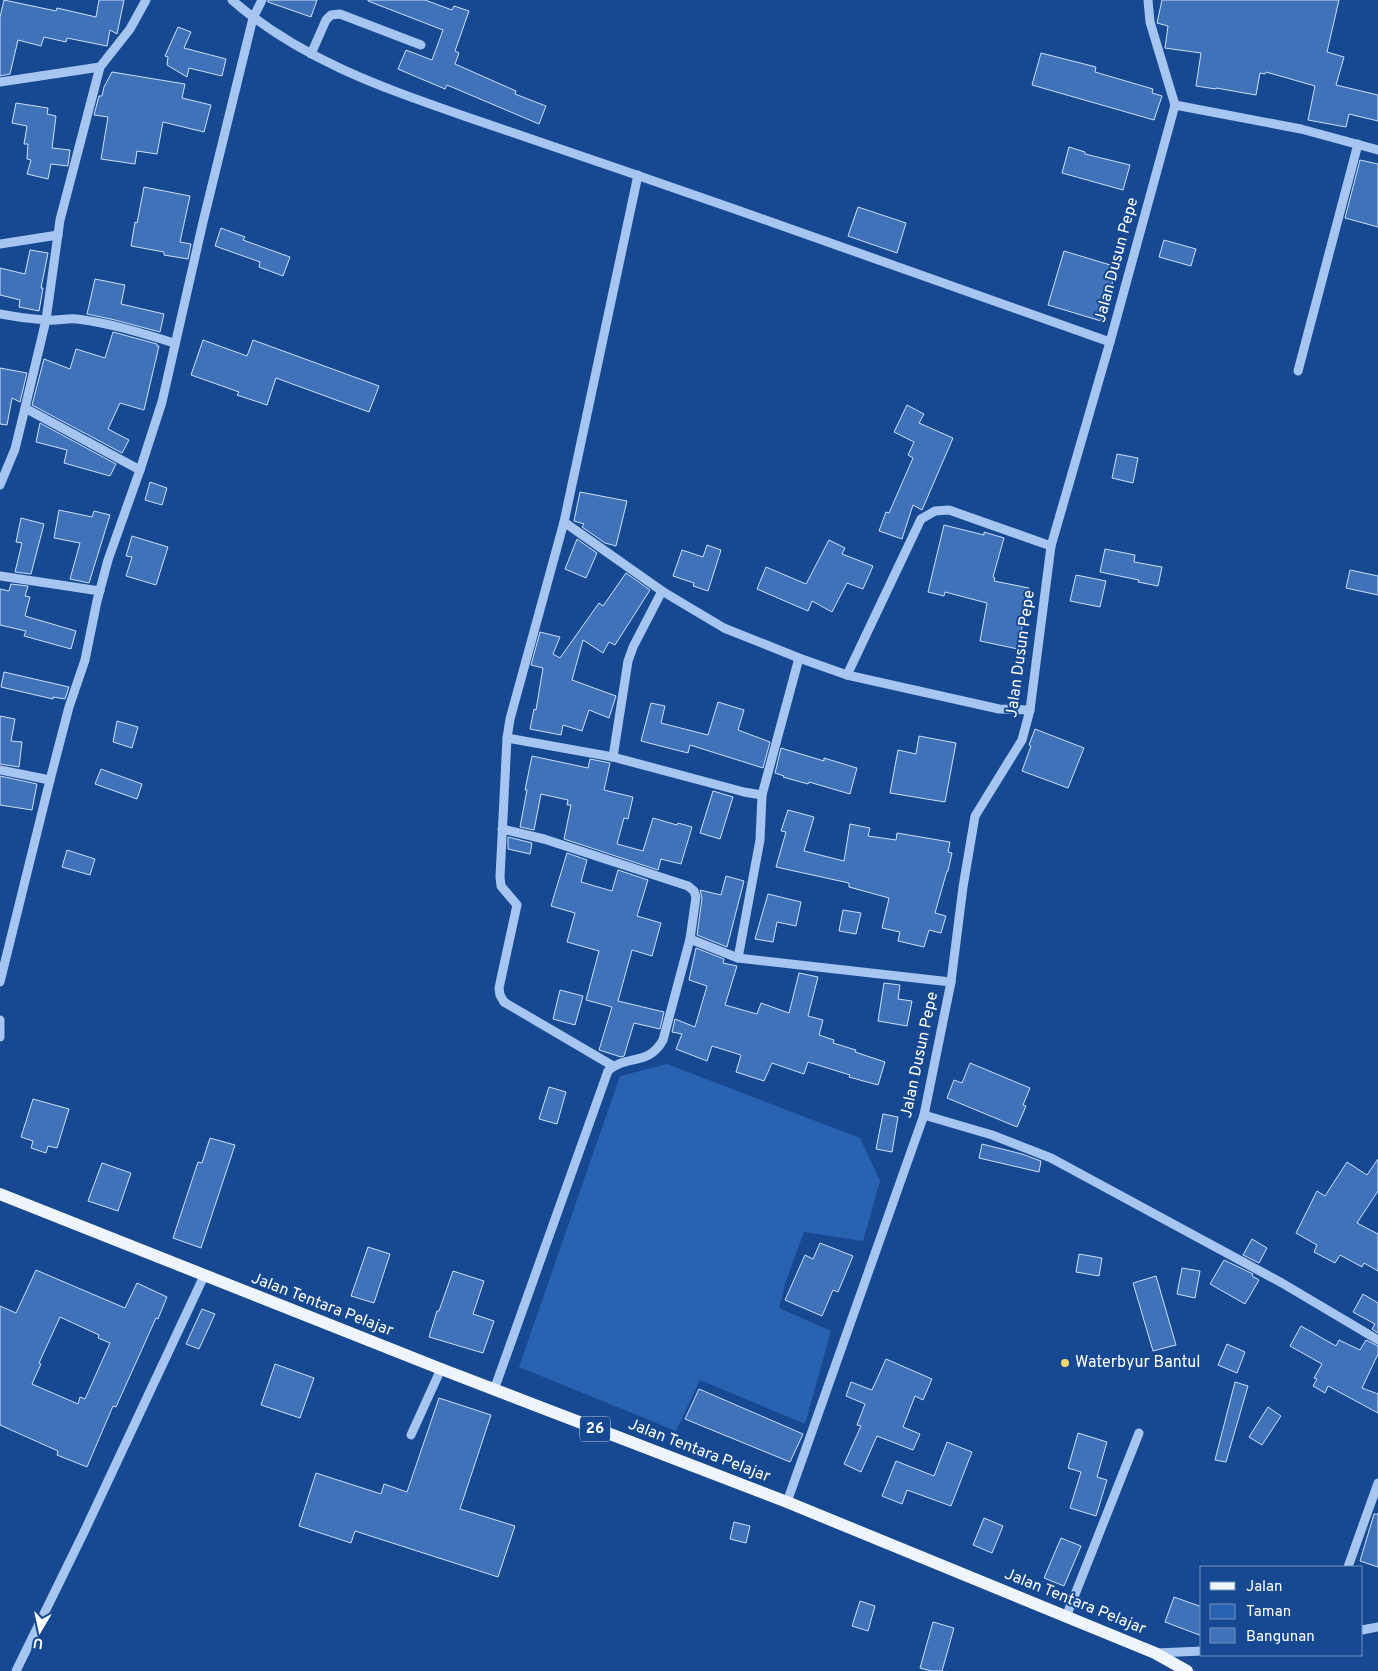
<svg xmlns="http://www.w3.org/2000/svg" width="1378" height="1671" font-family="Overpass,sans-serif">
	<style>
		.green { fill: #2962b0 }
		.building { fill: #4072b9; stroke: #cde0fb; fill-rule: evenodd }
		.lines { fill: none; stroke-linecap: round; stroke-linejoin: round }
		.minor { stroke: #a6c5f0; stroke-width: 9 }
		.major { stroke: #eff5ff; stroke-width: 12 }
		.poi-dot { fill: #ffd765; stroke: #174992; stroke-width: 2 }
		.labels { text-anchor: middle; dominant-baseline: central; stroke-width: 4; stroke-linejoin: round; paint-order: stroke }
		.shield { fill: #174992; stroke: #b9c8de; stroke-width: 1 }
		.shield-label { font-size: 15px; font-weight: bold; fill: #fff }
		.street-label { font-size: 16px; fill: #fff; stroke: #174992 }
		.poi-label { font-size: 16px; fill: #fff; stroke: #174992; text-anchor: start }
	</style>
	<rect width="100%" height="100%" fill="#174992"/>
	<polygon class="green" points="667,1064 860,1138 880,1181 863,1241 804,1232 786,1281 779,1308 831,1331 805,1424 700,1380 676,1431 519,1367 620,1076"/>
	<g class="building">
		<polygon points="4,0 56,11 57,8 96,17 99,0 124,0 117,34 110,30 107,46 67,38 66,42 44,37 41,46 18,40 10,74 0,76 0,17"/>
		<polygon points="268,0 317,0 311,17 268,2"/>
		<polygon points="368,0 425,0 452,10 454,6 469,11 455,51 459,53 455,64 516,91 515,94 546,106 539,124 447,85 445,89 398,69 406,50 432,60 443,30 368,1"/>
		<polygon points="1162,0 1339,0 1327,52 1344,57 1336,85 1378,95 1378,121 1349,114 1346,127 1308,120 1315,86 1266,72 1265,74 1260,73 1256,95 1216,88 1216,89 1196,86 1201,53 1165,48 1168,26 1157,23"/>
		<polygon points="178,27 191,32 184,48 226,59 222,76 189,68 187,77 167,65 168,57 165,56"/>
		<polygon points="1041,53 1096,67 1095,72 1153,89 1152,93 1162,96 1154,120 1032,85"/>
		<polygon points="112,72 185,84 182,98 211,105 204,132 163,122 157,154 137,151 135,164 101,159 108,117 94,115 99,96 102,96 104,87"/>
		<polygon points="16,103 48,108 47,114 56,116 52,148 70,150 68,165 68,166 51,164 48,179 27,174 31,160 27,159 28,144 24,144 27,126 12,123"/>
		<polygon points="1069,147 1085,152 1085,154 1130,165 1123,190 1062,173"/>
		<polygon points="1360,160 1378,164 1378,227 1345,218"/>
		<polygon points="144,187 190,196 180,242 191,244 188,259 164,255 164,252 131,246 135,222 137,223"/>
		<polygon points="858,207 906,223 897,253 848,236"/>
		<polygon points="221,228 245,237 243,240 290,257 283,276 259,267 260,262 215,246"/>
		<polygon points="1164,240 1196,249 1191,266 1159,257"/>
		<polygon points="30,250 48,253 41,288 43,288 39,311 19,307 20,300 0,295 0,268 25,274"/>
		<polygon points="1064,251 1117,267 1101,321 1048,305"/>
		<polygon points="95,279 125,285 121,304 164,314 160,332 115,320 87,314"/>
		<polygon points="113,332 157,344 157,346 159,346 144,410 120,403 108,429 129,440 122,453 32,405 44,359 70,369 76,349 105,358"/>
		<polygon points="203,340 247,356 253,340 379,386 369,412 276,378 267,405 237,395 239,392 191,375"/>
		<polygon points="0,368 27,373 20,402 12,398 7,425 0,424"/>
		<polygon points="907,405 924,414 919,423 953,438 922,510 913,505 902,539 879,531 886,512 889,513 913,458 908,455 914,442 894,432"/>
		<polygon points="40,423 116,464 110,476 64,463 67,450 36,442"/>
		<polygon points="1117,454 1138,458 1133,483 1112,478"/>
		<polygon points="150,482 167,488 162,505 145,500"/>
		<polygon points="580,492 627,501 616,546 605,543 582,527 584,524 574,521"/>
		<polygon points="59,510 92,517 94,511 110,515 89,583 70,579 80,543 54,538"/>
		<polygon points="21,518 44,524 31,574 15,572 22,543 16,542"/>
		<polygon points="944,525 984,535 984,532 1004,538 993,577 995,578 994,581 1029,588 1018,649 980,641 987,603 945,592 944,596 928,592"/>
		<polygon points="132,536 168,547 156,585 126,576 132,557 126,556"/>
		<polygon points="577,539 597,553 586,578 565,569"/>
		<polygon points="829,540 845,548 842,554 873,566 863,589 847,583 832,612 812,601 808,611 757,589 766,567 806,584"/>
		<polygon points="707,545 721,550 708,591 693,586 694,583 673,576 682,550 703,557"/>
		<polygon points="1105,549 1135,555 1134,562 1162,567 1158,586 1138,582 1139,580 1100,572"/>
		<polygon points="1350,570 1378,576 1378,595 1346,588"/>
		<polygon points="626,573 650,590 615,645 609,642 603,653 583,640 572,680 616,696 609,718 589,710 582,731 563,725 561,735 530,729 534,709 536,710 543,668 531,665 540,632 560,637 553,654 560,658 599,603 603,606"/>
		<polygon points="1076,575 1106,581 1100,607 1070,601"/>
		<polygon points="11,584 28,586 25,596 30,597 25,616 76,631 71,649 24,636 26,631 0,625 0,589 9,591"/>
		<polygon points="4,672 69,687 65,699 53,697 53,699 1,687"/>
		<polygon points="718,702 744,710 738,730 770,742 763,768 690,745 688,753 641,741 651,703 665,706 661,723 708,735"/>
		<polygon points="0,716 15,719 11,741 22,742 19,767 0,764"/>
		<polygon points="117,721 138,727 132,748 113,742"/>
		<polygon points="1035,729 1084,748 1068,788 1022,771 1031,746 1029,745"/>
		<polygon points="919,736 956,743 945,802 890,793 898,750 916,754"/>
		<polygon points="781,748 824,761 824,758 857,768 850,794 809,782 808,784 783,777 784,776 775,773"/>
		<polygon points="532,756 588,768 590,759 610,763 604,790 633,797 628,819 624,818 617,844 643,851 653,818 677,825 678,823 692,827 681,864 661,859 658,870 564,839 571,805 567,805 568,800 541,794 534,830 520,827 527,790 525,790"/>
		<polygon points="101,769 142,784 137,799 95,784"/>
		<polygon points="0,776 37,784 32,810 0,805"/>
		<polygon points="713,791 733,797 720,839 700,833"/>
		<polygon points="788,810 814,817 804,851 844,861 850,824 870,828 868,836 896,840 897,833 950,842 948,852 952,853 948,871 947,871 935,913 946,916 941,933 929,930 924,947 898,941 900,932 882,928 889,898 849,887 849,883 776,867 786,832 781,831"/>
		<polygon points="508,837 532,843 530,854 508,849"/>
		<polygon points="67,850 95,859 90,875 62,867"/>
		<polygon points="567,853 587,860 581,882 612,891 618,870 648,880 637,916 661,923 652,956 632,950 618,1001 664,1012 660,1029 634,1023 624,1056 621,1057 599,1050 612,1007 586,1000 599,951 567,942 575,913 551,906"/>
		<polygon points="726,876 744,881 727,947 697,935 702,898 700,890 721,895"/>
		<polygon points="768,894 801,902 796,926 777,922 773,942 755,939"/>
		<polygon points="843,910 861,913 856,934 839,931"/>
		<polygon points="696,948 724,959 723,963 737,966 725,1005 757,1014 761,1003 789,1013 799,973 818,977 808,1016 823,1020 819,1035 834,1040 833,1043 856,1050 855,1052 885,1062 878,1085 849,1077 850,1075 808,1062 804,1074 772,1063 764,1081 736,1072 741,1055 712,1046 707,1061 676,1049 682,1034 672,1032 675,1019 695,1027 707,986 689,980"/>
		<polygon points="884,983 900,985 898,999 912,1001 907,1026 878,1021"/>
		<polygon points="560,990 583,996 575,1025 553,1019"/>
		<polygon points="970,1063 1030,1088 1023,1105 1026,1106 1017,1127 947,1098 954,1080 962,1083"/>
		<polygon points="549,1087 566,1092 557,1124 539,1119"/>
		<polygon points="33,1099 69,1109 57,1148 48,1146 46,1153 31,1148 33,1141 21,1137"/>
		<polygon points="883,1114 898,1117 892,1152 876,1149"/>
		<polygon points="210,1138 235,1145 201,1248 173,1238 198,1162 202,1163"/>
		<polygon points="982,1144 1022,1154 1041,1161 1039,1172 979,1158"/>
		<polygon points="1378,1159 1378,1191 1357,1223 1378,1234 1378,1271 1364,1263 1362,1267 1340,1255 1335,1263 1314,1252 1317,1245 1296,1233 1317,1191 1325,1196 1347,1162 1367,1175"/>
		<polygon points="102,1163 131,1173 118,1211 88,1201"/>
		<polygon points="1252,1239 1267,1248 1259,1263 1243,1255"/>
		<polygon points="820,1243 853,1256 838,1292 833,1290 822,1316 785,1300 805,1255 813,1259"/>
		<polygon points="368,1247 390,1254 374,1303 351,1296"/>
		<polygon points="1079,1254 1102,1258 1099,1276 1076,1272"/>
		<polygon points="1224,1260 1253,1274 1252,1276 1259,1280 1245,1304 1210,1284"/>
		<polygon points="1182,1268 1200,1271 1195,1298 1177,1294"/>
		<path d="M36,1270L125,1308L137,1283L167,1297L158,1319L156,1318L116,1407L113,1406L87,1467L57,1455L58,1451L0,1425V1306L16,1313ZM60,1317L99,1335L98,1338L110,1343L85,1399L80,1397L78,1404L32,1384L41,1364L39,1363Z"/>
		<polygon points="453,1271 484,1281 473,1314 494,1321 483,1353 429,1337 437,1311 439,1311"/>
		<polygon points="1156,1276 1176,1345 1153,1351 1133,1283"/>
		<polygon points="1363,1294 1378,1303 1378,1333 1372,1329 1375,1324 1353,1312"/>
		<polygon points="202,1309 215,1314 199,1349 186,1344"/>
		<polygon points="1301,1326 1336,1346 1339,1340 1360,1350 1366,1340 1378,1346 1378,1354 1362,1388 1378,1394 1378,1413 1328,1386 1325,1393 1313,1386 1317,1379 1314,1378 1322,1364 1290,1346"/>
		<polygon points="1227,1344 1245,1352 1237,1373 1218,1365"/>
		<polygon points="886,1359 932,1379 923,1400 915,1396 903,1427 920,1434 913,1450 877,1436 861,1472 844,1464 861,1426 857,1425 865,1404 846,1396 851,1382 872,1390"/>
		<polygon points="275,1364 314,1378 300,1418 261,1405"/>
		<polygon points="1235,1382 1248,1386 1226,1462 1215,1460"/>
		<polygon points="699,1389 803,1434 790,1462 685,1419"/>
		<polygon points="439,1398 491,1415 460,1509 515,1526 498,1577 355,1531 351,1543 299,1526 316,1473 381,1494 384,1484 407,1492"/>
		<polygon points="1268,1407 1281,1416 1262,1445 1249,1437"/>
		<polygon points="1078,1433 1107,1442 1097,1477 1107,1480 1096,1516 1070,1508 1081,1472 1068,1468"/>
		<polygon points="947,1442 972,1452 951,1506 907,1490 902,1504 882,1496 896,1461 934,1476"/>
		<polygon points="1374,1514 1378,1514 1378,1567 1360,1561"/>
		<polygon points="984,1518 1003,1526 992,1553 973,1545"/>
		<polygon points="734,1522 750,1526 746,1543 730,1539"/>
		<polygon points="1061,1538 1081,1546 1064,1586 1044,1578"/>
		<polygon points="1174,1597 1202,1607 1202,1636 1165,1622"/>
		<polygon points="860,1601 875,1606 868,1631 852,1626"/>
		<polygon points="933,1622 954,1628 942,1671 931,1671 920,1668"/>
	</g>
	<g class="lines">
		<g class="minor">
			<path d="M232,0C300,59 381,87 464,116C517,134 569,152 622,170C785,226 947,284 1110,342"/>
			<polyline points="311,54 326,20 331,15 340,14 421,45"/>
			<polyline points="0,82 100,67"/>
			<polyline points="1175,105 1301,129 1378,150"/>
			<polyline points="0,244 58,235"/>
			<path d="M0,314C15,317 31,319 46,320C57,321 66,318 77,319C110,323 142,333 174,343"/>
			<polyline points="1298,371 1358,144"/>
			<polyline points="25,408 140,470"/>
			<polyline points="0,485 15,449 25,408 46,320 60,220 100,67 130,29 146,0"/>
			<polyline points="564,522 662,591 724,628 799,658 847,675 999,709 1030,710"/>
			<polyline points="0,576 100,591"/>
			<polyline points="847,675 921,519 935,511 949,510 1051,546"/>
			<polyline points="507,738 613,757 744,792 762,795"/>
			<polyline points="613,757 628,661 633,647 662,591"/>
			<polyline points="0,770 50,780"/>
			<polyline points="502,829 544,839 688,886 694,891 696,897 690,939 738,958 951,982"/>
			<polyline points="738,958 760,840 762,795 799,658"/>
			<polyline points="0,982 50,780 69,707 85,660 97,601 108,560 140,470 162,402 203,222 253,18 262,0"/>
			<polyline points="0,1020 0,1037"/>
			<polyline points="613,1066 504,1002 500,995 499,988 517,905 501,886 500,877 507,738 510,719 564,522 638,175"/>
			<polyline points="924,1115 992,1135 1051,1158 1282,1283 1378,1340"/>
			<path d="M494,1390L608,1071C626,1054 648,1067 663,1040L690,939"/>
			<polyline points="411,1435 441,1369"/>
			<polyline points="787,1502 924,1115 951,982 963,887 975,816 1022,740 1030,710 1051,546 1110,342 1175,105 1150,22 1148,0"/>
			<polyline points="1348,1567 1378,1483"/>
			<polyline points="1066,1617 1139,1433"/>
			<polyline points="1362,1630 1378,1627"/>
			<polyline points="1156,1653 1202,1651"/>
			<polyline points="16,1671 85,1530 204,1276"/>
		</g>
		<polyline class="major" points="0,1194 441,1369 787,1502 1155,1653 1187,1671"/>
	</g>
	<circle class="poi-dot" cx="1065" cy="1363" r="5"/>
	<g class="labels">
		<rect class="shield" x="580" y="1416.5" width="30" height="25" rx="4"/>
		<g class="shield-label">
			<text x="595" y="1429">26</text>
		</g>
		<g class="street-label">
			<text transform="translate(1117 260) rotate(-75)">Jalan Dusun Pepe</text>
			<text transform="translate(1021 654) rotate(-82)">Jalan Dusun Pepe</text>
			<text transform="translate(920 1055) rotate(-78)">Jalan Dusun Pepe</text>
			<text transform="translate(322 1305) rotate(21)">Jalan Tentara Pelajar</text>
			<text transform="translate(699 1451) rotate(21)">Jalan Tentara Pelajar</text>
			<text transform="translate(1075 1602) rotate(22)">Jalan Tentara Pelajar</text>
		</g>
		<g class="poi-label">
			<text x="1075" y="1363">Waterbyur Bantul</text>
		</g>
	</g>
	<rect x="1200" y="1566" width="162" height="90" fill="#174992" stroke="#7492be"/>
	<rect x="1210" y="1582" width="25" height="8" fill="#eff5ff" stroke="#7492be"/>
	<text x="1246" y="1591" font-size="15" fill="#ffffff">Jalan</text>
	<rect x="1210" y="1604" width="25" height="15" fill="#2962b0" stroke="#7492be"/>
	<text x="1246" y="1616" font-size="15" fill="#ffffff">Taman</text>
	<rect x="1210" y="1628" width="25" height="15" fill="#4072b9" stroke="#7492be"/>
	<text x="1246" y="1641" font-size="15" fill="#ffffff">Bangunan</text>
	<g transform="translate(40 1631) rotate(189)" stroke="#174992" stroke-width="4" paint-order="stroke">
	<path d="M0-4L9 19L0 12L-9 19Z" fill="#ffffff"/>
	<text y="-8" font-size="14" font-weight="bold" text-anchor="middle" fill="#ffffff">U</text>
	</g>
</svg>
